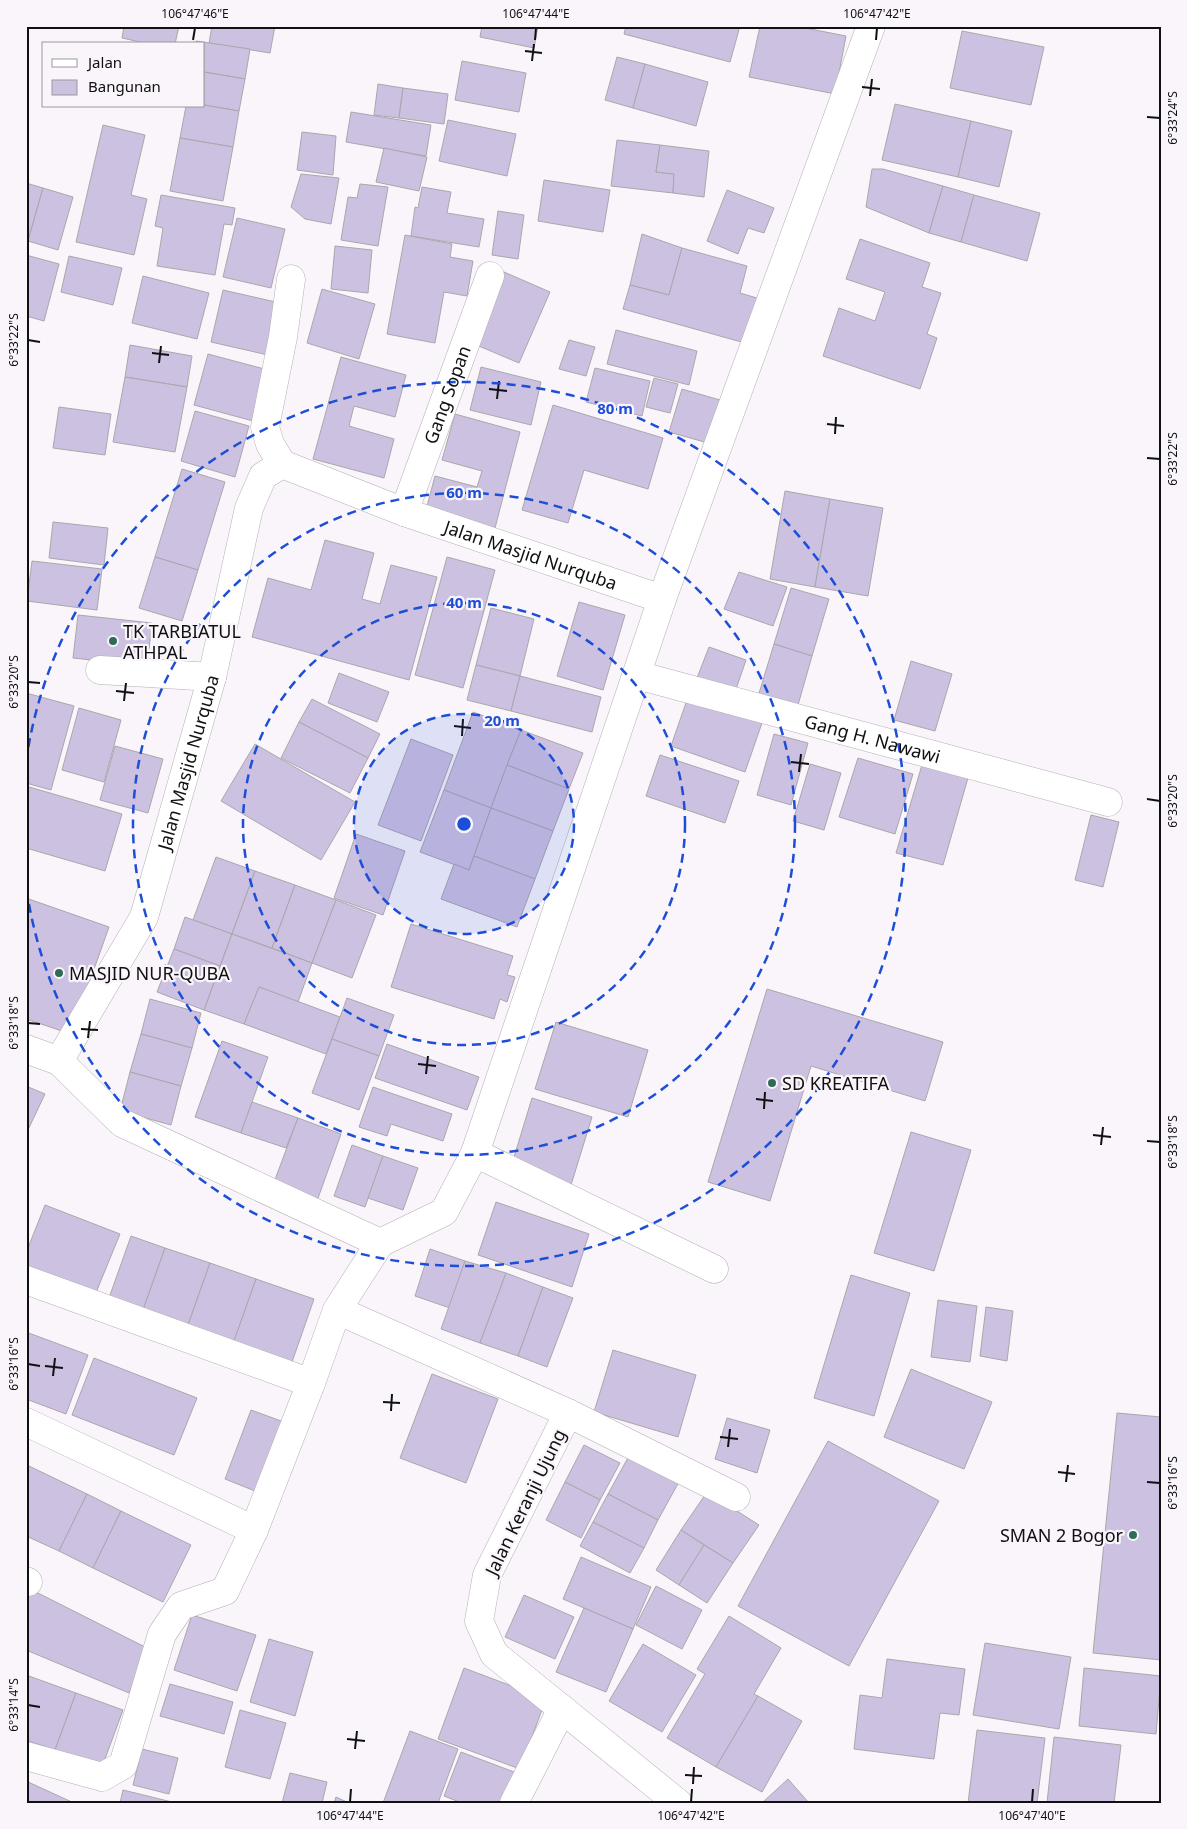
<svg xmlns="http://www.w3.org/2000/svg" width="1187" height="1829" font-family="'Noto Sans',sans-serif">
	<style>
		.building { fill: #cdc1e1; stroke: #a9a7ac }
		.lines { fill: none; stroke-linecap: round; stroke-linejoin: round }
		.street-casing { stroke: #b4b0b4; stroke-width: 29 }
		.street { stroke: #fff; stroke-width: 28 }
		.ticks { fill: none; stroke: #100f11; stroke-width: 2 }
		.ring { fill: none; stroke: #1d4ed8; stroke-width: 2.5; stroke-dasharray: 9 6 }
		.poi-dot { fill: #2f6b56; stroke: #f9f5fa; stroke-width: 2 }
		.labels { text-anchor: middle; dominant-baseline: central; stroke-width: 4.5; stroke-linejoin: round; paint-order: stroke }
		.street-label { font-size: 18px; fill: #100f11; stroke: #f9f5fa }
		.poi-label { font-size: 18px; fill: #100f11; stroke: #f9f5fa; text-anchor: start }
		.centre { fill: #1d4ed8; stroke: #f9f5fa; stroke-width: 2.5 }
		.ring-label { font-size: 15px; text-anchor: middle; font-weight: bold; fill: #1d4ed8; stroke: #f9f5fa; stroke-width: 4.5; stroke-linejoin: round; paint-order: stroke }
		.neatline { fill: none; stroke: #100f11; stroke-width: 2 }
		.ticks-label { font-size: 12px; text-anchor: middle; fill: #100f11 }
	</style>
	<rect width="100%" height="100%" fill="#f9f5fa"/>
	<g class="building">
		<polygon points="124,26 179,26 175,44 149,44 122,38"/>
		<polygon points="212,26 275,26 270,53 209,43"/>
		<polygon points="482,26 538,26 534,48 480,37"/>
		<polygon points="626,26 740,26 730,62 624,34"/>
		<polygon points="760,26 795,26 846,36 835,94 749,77"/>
		<polygon points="962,31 1044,47 1031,105 950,88"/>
		<polygon points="196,41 250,49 245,79 204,72 204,44 196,44"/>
		<polygon points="617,57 645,64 633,108 605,100"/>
		<polygon points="462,61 526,73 519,112 455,100"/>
		<polygon points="645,64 708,82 696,126 633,108"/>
		<polygon points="204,72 245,79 239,111 204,105"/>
		<polygon points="378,84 403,88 399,118 374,115"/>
		<polygon points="403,88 448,94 444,124 399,118"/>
		<polygon points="895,104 971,121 958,177 882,160"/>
		<polygon points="204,105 239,111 233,147 180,138 186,106"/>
		<polygon points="351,112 431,125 426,156 346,142"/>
		<polygon points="448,120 516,134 507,176 439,161"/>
		<polygon points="971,121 1012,131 999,187 958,177"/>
		<polygon points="103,125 145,135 131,195 147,199 134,255 76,242"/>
		<polygon points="302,132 336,136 333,175 297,170"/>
		<polygon points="180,138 233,147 223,201 170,191"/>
		<polygon points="617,140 660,145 656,172 674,174 673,193 611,186"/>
		<polygon points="660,145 709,151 704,197 673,193 674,174 656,172"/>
		<polygon points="384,148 427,157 419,191 376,182"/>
		<polygon points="872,169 883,169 943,186 929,233 866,207"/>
		<polygon points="301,174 339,178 331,224 305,219 291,207"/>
		<polygon points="544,180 610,190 603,232 538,221"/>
		<polygon points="26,183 43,188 28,241 26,241"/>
		<polygon points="360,184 388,187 378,246 341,240 348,197 357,198"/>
		<polygon points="943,186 974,195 961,242 929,233"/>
		<polygon points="422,187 451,192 447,213 484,219 479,247 411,236 415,207 418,208"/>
		<polygon points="43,188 73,197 58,250 28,241"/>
		<polygon points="727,190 774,208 764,233 748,228 738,254 707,241"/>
		<polygon points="161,195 235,208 232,225 224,224 215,275 157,266 163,228 155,226"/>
		<polygon points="974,195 1040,213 1027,261 961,242"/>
		<polygon points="498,211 524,215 518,259 492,255"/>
		<polygon points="237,218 285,229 271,288 223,277"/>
		<polygon points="642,234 682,248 669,295 630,285"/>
		<polygon points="405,235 452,244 450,257 473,261 467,296 444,292 435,343 387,334"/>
		<polygon points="860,239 930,263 922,287 941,293 927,334 937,338 920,389 823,356 839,308 875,321 885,292 846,279"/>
		<polygon points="335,246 372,250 368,293 331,289"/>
		<polygon points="682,248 747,266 740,293 757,298 745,343 623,309 630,285 669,295"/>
		<polygon points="26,255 59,264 44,321 26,316"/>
		<polygon points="69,256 122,268 113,305 61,292"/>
		<polygon points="504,272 550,292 519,363 474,344"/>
		<polygon points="143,276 209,293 197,339 132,323"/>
		<polygon points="322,289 375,304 359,359 307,343"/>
		<polygon points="223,290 280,303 268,355 211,342"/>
		<polygon points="616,330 697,351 689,385 607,364"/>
		<polygon points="569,340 595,347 586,376 559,369"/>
		<polygon points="130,345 192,356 187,387 125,377"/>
		<polygon points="208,354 268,370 253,421 194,405"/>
		<polygon points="341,357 406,375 395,417 354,406 349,426 394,439 384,478 313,459"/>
		<polygon points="481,367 541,382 531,425 470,410"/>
		<polygon points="595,368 650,381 642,416 586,402"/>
		<polygon points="125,377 187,387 175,452 113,442"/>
		<polygon points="654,378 678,384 670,413 646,407"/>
		<polygon points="682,389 720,400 708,443 669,432"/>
		<polygon points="553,405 663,438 648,489 584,470 568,523 522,510"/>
		<polygon points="59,407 111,414 105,455 53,448"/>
		<polygon points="195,411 249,426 235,477 181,461"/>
		<polygon points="455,414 520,432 495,528 426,510 435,476 477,487 482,471 442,460"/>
		<polygon points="182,469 225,482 198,570 155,557"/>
		<polygon points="785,491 830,499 815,587 770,579"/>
		<polygon points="830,499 883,508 868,596 815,587"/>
		<polygon points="53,522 108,528 104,565 49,558"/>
		<polygon points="325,540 374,553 362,599 380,604 391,565 437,577 409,680 252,637 268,578 311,590"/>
		<polygon points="155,557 198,570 182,621 139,608"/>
		<polygon points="447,557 495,570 463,688 415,675"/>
		<polygon points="32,561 102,569 97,610 27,601"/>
		<polygon points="739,572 787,587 773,626 724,609"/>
		<polygon points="791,588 829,599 812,656 774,644"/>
		<polygon points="579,602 625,615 603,690 557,676"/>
		<polygon points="491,608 534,619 520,676 476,665"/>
		<polygon points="78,615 152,623 147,666 73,658"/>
		<polygon points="774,644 812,656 796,712 757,700"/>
		<polygon points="709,647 746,660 734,695 697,678"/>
		<polygon points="911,661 952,674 935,731 894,720"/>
		<polygon points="476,665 520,676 511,711 467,700"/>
		<polygon points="339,673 389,692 377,722 328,703"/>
		<polygon points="520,676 601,697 592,732 511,711"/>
		<polygon points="26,693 74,706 51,790 26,783"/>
		<polygon points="688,697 762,723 745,772 671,746"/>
		<polygon points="312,699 380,734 368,758 299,722"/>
		<polygon points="79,708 121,720 104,782 62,770"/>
		<polygon points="473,712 521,730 491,808 444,790"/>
		<polygon points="299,722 368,758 350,793 281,758"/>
		<polygon points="521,730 583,753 569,789 507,765"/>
		<polygon points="774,734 808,743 791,805 757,795"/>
		<polygon points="411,739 453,755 421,841 378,825"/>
		<polygon points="255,744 355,802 321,860 221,801"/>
		<polygon points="115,746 163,759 148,813 100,800"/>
		<polygon points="660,755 739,781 725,823 646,796"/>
		<polygon points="858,758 913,774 895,834 839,817"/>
		<polygon points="924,758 970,771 943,865 896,853"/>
		<polygon points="810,764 841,773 824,830 793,821"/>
		<polygon points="507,765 569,789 553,831 491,808"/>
		<polygon points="26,786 122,814 105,871 26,848"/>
		<polygon points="444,790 491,808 469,870 420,852"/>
		<polygon points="491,808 553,831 535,879 474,856"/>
		<polygon points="1091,815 1119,822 1103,887 1075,880"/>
		<polygon points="356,834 405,851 383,915 334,898"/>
		<polygon points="474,856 535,879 517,927 441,899 454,864 469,870"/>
		<polygon points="216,857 255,871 232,934 193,920"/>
		<polygon points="255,871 295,885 272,948 232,934"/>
		<polygon points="295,885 336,900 312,963 272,948"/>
		<polygon points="26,898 109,927 71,1034 26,1019"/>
		<polygon points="336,900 376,915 352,978 312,963"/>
		<polygon points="185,917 232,934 220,966 174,949"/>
		<polygon points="411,924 513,956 507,975 515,977 507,1002 500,999 494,1019 391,987"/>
		<polygon points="232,934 312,963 298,1002 259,987 244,1024 204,1010"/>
		<polygon points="174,949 220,966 204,1010 157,992"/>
		<polygon points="259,987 340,1017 326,1054 244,1024"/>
		<polygon points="767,989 943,1042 925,1101 811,1066 770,1201 708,1182"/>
		<polygon points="347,998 394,1015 379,1056 332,1039"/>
		<polygon points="150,999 201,1013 192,1048 141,1034"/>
		<polygon points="556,1022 648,1050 628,1117 535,1089"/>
		<polygon points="141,1034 192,1048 181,1086 130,1072"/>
		<polygon points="332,1039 379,1056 359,1110 312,1093"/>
		<polygon points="222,1041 268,1057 241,1133 195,1117"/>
		<polygon points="387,1044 479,1077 467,1110 375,1078"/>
		<polygon points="130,1072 181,1086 171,1125 120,1111"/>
		<polygon points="26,1086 45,1094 26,1134"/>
		<polygon points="373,1087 452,1114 443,1141 391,1124 387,1136 359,1127"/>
		<polygon points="532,1098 592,1117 571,1185 511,1167"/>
		<polygon points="252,1102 298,1118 286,1148 241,1133"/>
		<polygon points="298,1118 341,1134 317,1201 273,1185"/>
		<polygon points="911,1132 971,1150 934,1271 874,1253"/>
		<polygon points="352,1145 383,1156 365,1207 334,1196"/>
		<polygon points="383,1156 418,1168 403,1210 368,1198"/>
		<polygon points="496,1202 589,1234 572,1287 478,1255"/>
		<polygon points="45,1205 120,1234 95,1295 26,1269 26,1253"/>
		<polygon points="131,1236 165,1248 143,1310 109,1298"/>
		<polygon points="165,1248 210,1263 188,1325 143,1310"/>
		<polygon points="430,1249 465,1261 450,1308 415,1296"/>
		<polygon points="465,1261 506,1273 480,1343 441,1329"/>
		<polygon points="210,1263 256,1279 234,1341 188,1325"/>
		<polygon points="506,1273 543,1287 518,1356 480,1343"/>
		<polygon points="851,1275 910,1293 874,1416 814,1398"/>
		<polygon points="256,1279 314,1299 292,1362 234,1341"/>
		<polygon points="543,1287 573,1298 547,1367 518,1356"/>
		<polygon points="938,1300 977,1306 970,1362 931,1357"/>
		<polygon points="986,1307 1013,1311 1007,1361 980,1356"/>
		<polygon points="26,1332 88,1355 66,1414 26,1399"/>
		<polygon points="613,1350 696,1375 678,1437 594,1412"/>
		<polygon points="94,1358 197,1398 174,1455 72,1415"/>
		<polygon points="911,1369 992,1402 964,1469 884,1437"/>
		<polygon points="432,1374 498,1399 466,1483 400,1458"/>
		<polygon points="251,1410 292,1425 265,1495 225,1479"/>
		<polygon points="1117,1413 1161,1417 1161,1660 1093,1653"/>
		<polygon points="727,1418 770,1430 757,1473 715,1459"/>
		<polygon points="828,1441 939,1501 849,1666 738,1606"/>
		<polygon points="584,1445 620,1463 600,1500 565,1482"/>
		<polygon points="630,1454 680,1480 658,1520 608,1494"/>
		<polygon points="29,1466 87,1494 59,1551 26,1536 26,1472"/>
		<polygon points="565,1482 600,1500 581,1538 546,1520"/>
		<polygon points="707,1492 759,1525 733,1563 681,1530"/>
		<polygon points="87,1494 121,1511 93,1568 59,1551"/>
		<polygon points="608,1494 658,1520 644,1548 593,1522"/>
		<polygon points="121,1511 191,1545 163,1602 93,1568"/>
		<polygon points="593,1522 644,1548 630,1573 580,1546"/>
		<polygon points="681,1530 704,1545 679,1585 656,1570"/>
		<polygon points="704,1545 733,1563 707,1603 679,1585"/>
		<polygon points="581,1557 651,1587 633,1629 563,1599"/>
		<polygon points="656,1586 702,1610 682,1649 636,1625"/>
		<polygon points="26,1587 149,1649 129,1693 26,1650"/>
		<polygon points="524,1595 574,1617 555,1659 505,1637"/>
		<polygon points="584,1608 633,1629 606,1692 556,1672"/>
		<polygon points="192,1615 256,1635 237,1691 174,1670"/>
		<polygon points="729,1616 781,1648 754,1694 758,1696 716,1767 667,1738 705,1674 697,1669"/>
		<polygon points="269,1639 313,1652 295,1716 250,1702"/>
		<polygon points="985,1643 1071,1657 1059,1729 973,1715"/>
		<polygon points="643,1644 696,1675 662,1732 609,1701"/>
		<polygon points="887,1659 965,1669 959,1715 940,1713 934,1759 854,1749 860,1695 882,1698"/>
		<polygon points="464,1668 546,1699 520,1769 438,1739"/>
		<polygon points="1084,1668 1161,1676 1156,1734 1079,1726"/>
		<polygon points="26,1675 76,1693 55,1750 26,1740"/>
		<polygon points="170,1684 233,1702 224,1734 160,1716"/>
		<polygon points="76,1693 123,1710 102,1767 55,1750"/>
		<polygon points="758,1696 802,1721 762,1792 716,1767"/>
		<polygon points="240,1710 286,1723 270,1779 225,1767"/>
		<polygon points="977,1730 1045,1738 1037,1803 968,1803"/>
		<polygon points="410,1731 458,1749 438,1803 383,1803"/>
		<polygon points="1054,1737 1121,1745 1114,1803 1047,1803"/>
		<polygon points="142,1749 178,1758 169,1794 133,1785"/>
		<polygon points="461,1752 522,1775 511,1803 462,1803 444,1796"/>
		<polygon points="290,1773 327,1782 322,1803 282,1803"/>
		<polygon points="788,1779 809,1803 762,1803"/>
		<polygon points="26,1781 74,1803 26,1803"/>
		<polygon points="123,1790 176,1803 120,1803"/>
		<polygon points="336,1797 349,1803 334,1803"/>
	</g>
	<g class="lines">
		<defs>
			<g id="street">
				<polyline points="282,464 270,444 265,427 283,337 291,279"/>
				<path id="s1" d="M404,512L490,276"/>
				<polyline points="100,670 212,677"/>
				<path id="s2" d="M637,675L1108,802"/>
				<polyline points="26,1049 59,1061 122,1123 380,1243"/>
				<path id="s3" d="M59,1061L144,917L212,677L249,508L263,476L282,464L404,512L662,599"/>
				<polyline points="475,1153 714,1269"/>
				<polyline points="380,1243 444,1212 475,1153 662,599 871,26"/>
				<polyline points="380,1243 337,1310 568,1413 487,1575 479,1621 494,1654 678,1803"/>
				<polyline points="26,1280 311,1383 254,1530 225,1591 181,1606 162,1634 123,1765 102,1777 26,1756"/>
				<polyline points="311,1383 337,1310"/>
				<polyline points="568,1413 736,1497"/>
				<polyline points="26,1422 254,1530"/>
				<polyline points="26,1581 28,1582"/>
				<polyline points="514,1803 562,1709"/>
			</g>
		</defs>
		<use href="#street" class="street-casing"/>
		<use href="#street" class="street"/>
	</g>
	<path class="ticks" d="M193,40L195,28M535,40L536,28M876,40L877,28M525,51L542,53M532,61L534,44M862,87L880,89M870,96L872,79M1147,117L1160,118M28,340L40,342M152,353L169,355M159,363L161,346M489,389L507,391M497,399L499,381M827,424L844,426M835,434L836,417M1147,458L1160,459M28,682L40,683M116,691L134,693M124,701L126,683M454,726L471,728M462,736L463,719M791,762L809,764M799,772L801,754M1147,799L1160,801M28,1023L40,1024M81,1029L98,1030M88,1038L90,1021M418,1064L436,1066M426,1074L428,1056M756,1099L773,1101M764,1109L765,1092M1093,1135L1111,1137M1147,1141L1160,1142M1101,1145L1103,1127M28,1364L40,1366M45,1366L63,1368M53,1376L55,1358M383,1402L400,1403M391,1411L392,1394M720,1437L738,1439M728,1447L730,1429M1058,1472L1075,1474M1066,1482L1068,1465M1147,1482L1160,1483M28,1705L40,1707M347,1739L365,1741M355,1749L357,1731M685,1775L702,1776M693,1784L694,1767M350,1802L351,1789M691,1802L692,1789M1032,1802L1033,1789"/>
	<circle cx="464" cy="824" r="110" fill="#1d4ed8" fill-opacity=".12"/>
	<g class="ring">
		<circle cx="464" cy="824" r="110"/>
		<circle cx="464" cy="824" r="221"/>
		<circle cx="464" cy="824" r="331"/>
		<path d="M26 762A442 442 0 1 1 26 886"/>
	</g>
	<g class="poi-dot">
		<circle cx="113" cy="641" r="5"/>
		<circle cx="59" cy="973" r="5"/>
		<circle cx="772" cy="1083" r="5"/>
		<circle cx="1133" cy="1535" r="5"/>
	</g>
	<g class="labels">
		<g class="street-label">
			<text stroke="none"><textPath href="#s1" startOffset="125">Gang Sopan</textPath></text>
			<text stroke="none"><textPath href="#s3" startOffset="912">Jalan Masjid Nurquba</textPath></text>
			<text stroke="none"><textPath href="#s2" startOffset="244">Gang H. Nawawi</textPath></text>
			<text stroke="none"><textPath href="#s3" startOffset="328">Jalan Masjid Nurquba</textPath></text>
			<text transform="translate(525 1502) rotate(-64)">Jalan Keranji Ujung</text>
		</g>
		<g class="poi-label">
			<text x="123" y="631">TK TARBIATUL<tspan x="123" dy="21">ATHPAL</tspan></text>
			<text x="69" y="973">MASJID NUR-QUBA</text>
			<text x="782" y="1083">SD KREATIFA</text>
			<text x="1123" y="1535" text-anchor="end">SMAN 2 Bogor</text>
		</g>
	</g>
	<circle cx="464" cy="824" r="8" class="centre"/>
	<g class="ring-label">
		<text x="615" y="414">80 m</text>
		<text x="464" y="498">60 m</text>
		<text x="464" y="608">40 m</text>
		<text x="502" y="726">20 m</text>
	</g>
	<rect width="1187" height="1829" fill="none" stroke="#f9f5fa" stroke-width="55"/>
	<rect x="42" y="42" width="162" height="65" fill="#f9f5fa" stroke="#9c999d"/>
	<rect x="52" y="59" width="25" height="8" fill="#ffffff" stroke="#9c999d"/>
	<text x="88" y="68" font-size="15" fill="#100f11">Jalan</text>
	<rect x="52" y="80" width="25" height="15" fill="#cdc1e1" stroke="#9c999d"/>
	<text x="88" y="92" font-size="15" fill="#100f11">Bangunan</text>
	<rect x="28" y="28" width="1132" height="1774" class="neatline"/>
	<g class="ticks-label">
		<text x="195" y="18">106°47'46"E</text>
		<text x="536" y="18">106°47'44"E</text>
		<text x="877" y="18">106°47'42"E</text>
		<text transform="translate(1173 118) rotate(-90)" y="4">6°33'24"S</text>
		<text transform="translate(14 340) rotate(-90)" y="4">6°33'22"S</text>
		<text transform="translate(1173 459) rotate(-90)" y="4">6°33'22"S</text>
		<text transform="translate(14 682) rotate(-90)" y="4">6°33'20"S</text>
		<text transform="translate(1173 801) rotate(-90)" y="4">6°33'20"S</text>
		<text transform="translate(14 1023) rotate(-90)" y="4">6°33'18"S</text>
		<text transform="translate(1173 1142) rotate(-90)" y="4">6°33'18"S</text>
		<text transform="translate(14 1364) rotate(-90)" y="4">6°33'16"S</text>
		<text transform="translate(1173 1483) rotate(-90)" y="4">6°33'16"S</text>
		<text transform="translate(14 1705) rotate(-90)" y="4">6°33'14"S</text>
		<text x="350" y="1820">106°47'44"E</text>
		<text x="691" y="1820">106°47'42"E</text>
		<text x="1032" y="1820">106°47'40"E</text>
	</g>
</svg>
